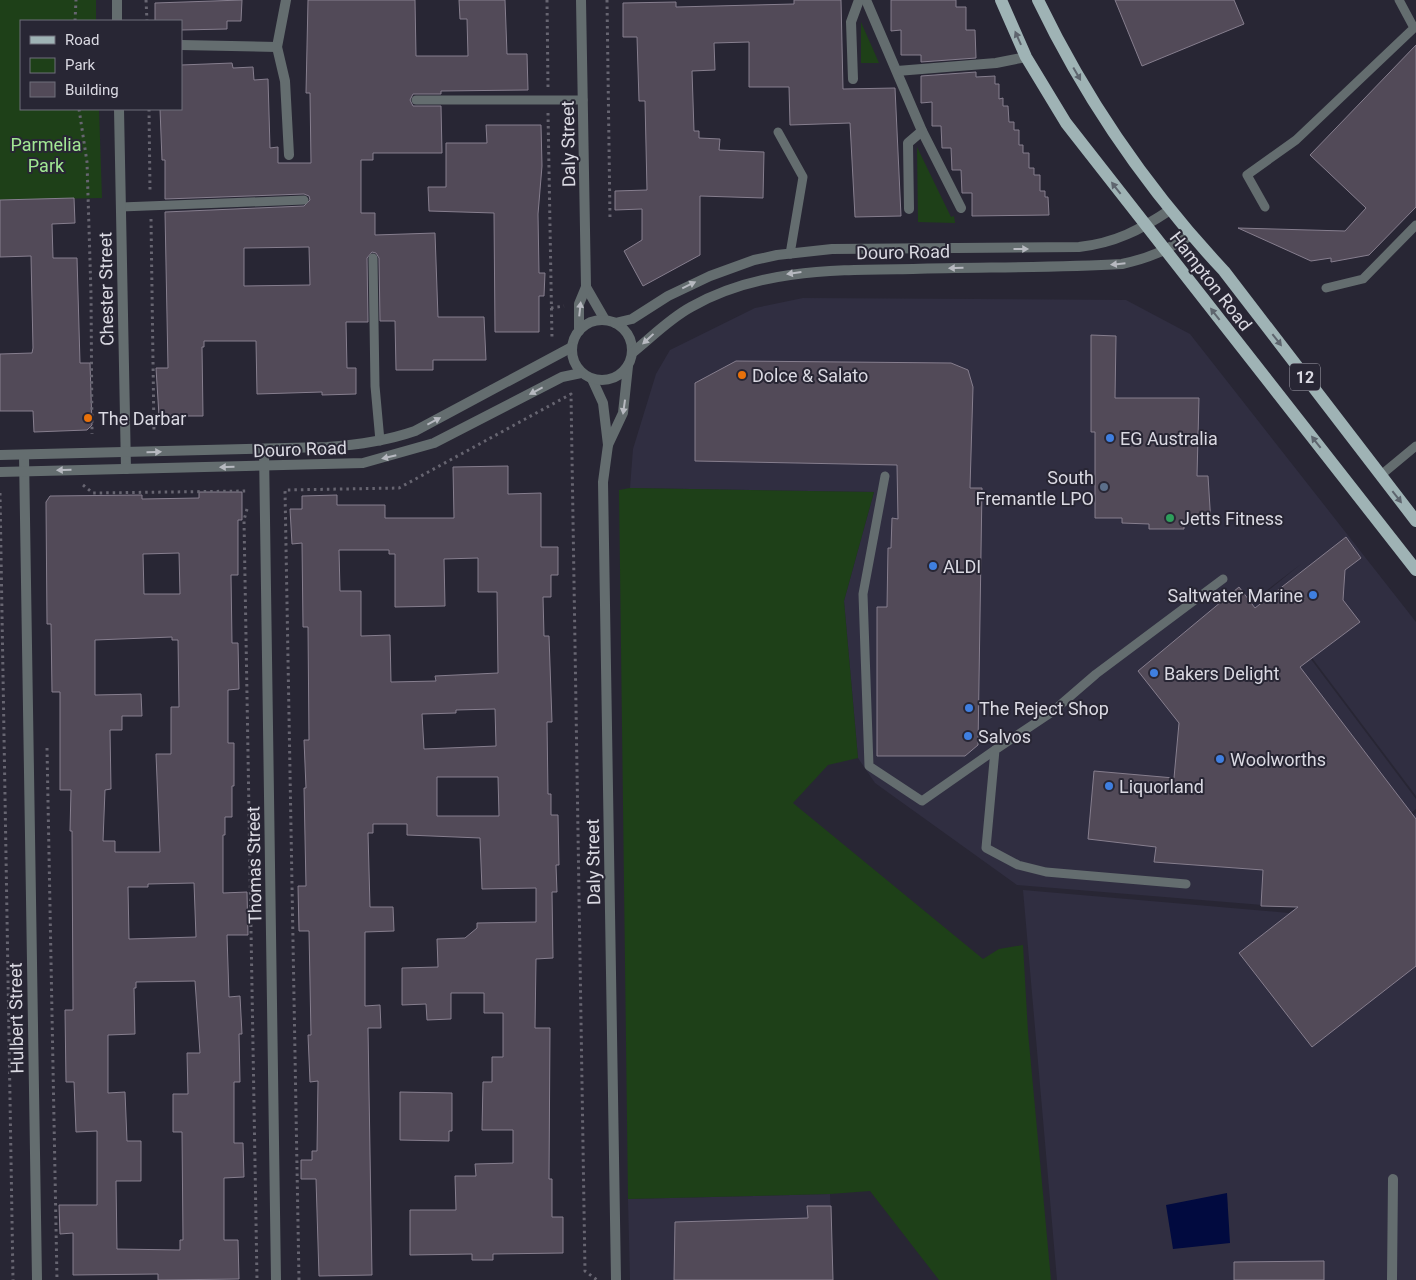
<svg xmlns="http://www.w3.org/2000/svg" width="1416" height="1280" font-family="Roboto,sans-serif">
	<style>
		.built { fill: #302e41 }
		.green { fill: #1e4018 }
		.water { fill: #010a3f }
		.building { fill: #524a58; stroke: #867e8e; fill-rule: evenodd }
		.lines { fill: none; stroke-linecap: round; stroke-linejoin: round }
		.path { stroke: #676571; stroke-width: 3; stroke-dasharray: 2.5 4; stroke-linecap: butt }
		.service { stroke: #646d6f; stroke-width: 9 }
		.minor { stroke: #646d6f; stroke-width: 10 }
		.tertiary { stroke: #646d6f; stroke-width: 10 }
		.primary { stroke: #9fb3b5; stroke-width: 12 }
		.oneway { fill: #5e656e }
		.oneway2 { fill: #b7b9c0 }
		.food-dot { fill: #e8710a; stroke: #282634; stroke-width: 2 }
		.shop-dot { fill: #3f7fe0; stroke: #282634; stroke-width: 2 }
		.service-dot { fill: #5c6f8a; stroke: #282634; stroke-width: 2 }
		.leisure-dot { fill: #2e9e5b; stroke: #282634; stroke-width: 2 }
		.labels { text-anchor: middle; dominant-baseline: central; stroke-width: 4; stroke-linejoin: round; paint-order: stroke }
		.shield { fill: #282634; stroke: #a5a3ae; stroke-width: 1 }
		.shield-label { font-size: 16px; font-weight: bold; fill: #dad9e2 }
		.park-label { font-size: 18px; fill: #a1e794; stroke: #282634 }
		.street-label { font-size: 18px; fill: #dad9e2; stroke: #282634 }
		.poi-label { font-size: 18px; fill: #dad9e2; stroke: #282634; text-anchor: start }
	</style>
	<rect width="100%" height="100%" fill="#282634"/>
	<g class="built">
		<polygon points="803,298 1126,300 1190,334 1416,622 1416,796 1264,594 1301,564 1262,594 1416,799 1416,809 1288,907 1017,885 875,783 858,758 844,601 874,492 630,488 633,449 656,374 670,350 755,308"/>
		<polygon points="1416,813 1416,1280 1057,1280 1023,890 1289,913"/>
		<polygon points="830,1194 833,1280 630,1280 628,1199"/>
	</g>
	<g class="green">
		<polygon points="0,0 96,0 96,21 21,21 21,109 99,109 102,198 0,200"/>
		<polygon points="861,22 879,63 861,63"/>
		<polygon points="917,147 951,217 954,216 955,223 918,222"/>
		<polygon points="630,488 874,492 844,601 858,758 828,765 793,803 983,959 999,949 1023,945 1028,1032 1051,1280 939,1280 870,1191 830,1194 628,1199 619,490"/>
	</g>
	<polygon class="water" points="1227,1193 1230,1243 1173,1249 1166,1205"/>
	<g class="building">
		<polygon points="242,0 241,21 227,21 227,29 181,30 181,21 155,21 155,3"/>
		<path d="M308,0H415L416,56H468L467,19H460L459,0H505L507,54H527L528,90L441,91V94H413L410,100L413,106H441L442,153H373V160H361V213H375V235L435,233L438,317H484L486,360H433V370H396L395,321H380L379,258L376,253L372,252L367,258L368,322H346L347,368H356V394L322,395V392L257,394L256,341H204V347H202L203,416H159L156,368H168L165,212L304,206L310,200L309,196L304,194L165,199V160H162L160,109H181V65L232,63L233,68L253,67L254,80L268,79L270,148L278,147V163H311L310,93H306ZM309,247L310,285L244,286V248Z"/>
		<polygon points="794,0 841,0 843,89 895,88 901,216 855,217 850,123 790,125 789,87 749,87 749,42 714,43 715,70 692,71 694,131 699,131 699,138 720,139 719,150 764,152 763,198 700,196 700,255 643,286 624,251 642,240 642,209 615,210 615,191 647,190 645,101 639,101 637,37 623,37 623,3 676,2 676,7 794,4"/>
		<polygon points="891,0 956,0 956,7 966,7 966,30 975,30 976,58 921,62 921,55 901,55 901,30 891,31"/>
		<polygon points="1115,0 1234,0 1244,24 1142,66"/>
		<polygon points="1416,45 1416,207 1369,255 1331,262 1331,258 1311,261 1238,228 1345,231 1366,208 1310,155"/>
		<polygon points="976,72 976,77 995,76 995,84 999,84 999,99 1003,98 1003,106 1008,106 1009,122 1014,122 1014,130 1019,130 1019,145 1023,145 1023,153 1029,153 1029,168 1034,168 1034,175 1040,175 1040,191 1045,191 1045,197 1048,197 1049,215 972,216 972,193 962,193 961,170 952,170 951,148 942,148 941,126 932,126 932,102 921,103 921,76"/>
		<polygon points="486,125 541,125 542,166 538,214 539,273 545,273 544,296 539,296 539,332 495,332 494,213 429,211 428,187 446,187 446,143 487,143"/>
		<polygon points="74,198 75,223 52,224 53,258 77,258 80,363 90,363 92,425 87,430 34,432 33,411 0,411 0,354 32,353 33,348 31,256 0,257 0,200"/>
		<polygon points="1091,335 1116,336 1115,398 1199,398 1197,476 1208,476 1211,524 1184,524 1184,529 1149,529 1149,524 1122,523 1122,518 1095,518 1095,432 1091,432"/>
		<polygon points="736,361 951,363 968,370 973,387 970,488 982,488 978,745 965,756 877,756 877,607 887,607 888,548 891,548 892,518 898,519 897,465 695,461 695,383"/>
		<path d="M508,466V494L541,493V547H558V575H551V597H543L544,636H549L552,722H547L548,794H551V815H558L559,865H556L557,892H552L553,958L536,959L535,1028H550L549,1179H552V1217H563V1253L493,1254V1260H472V1254L410,1255V1210H456L455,1176H476L475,1164L513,1163V1130H482L483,1082H492V1057H503V1013H484V993H451V1019L427,1020L426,1004L402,1005V968L438,967L437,939L465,938L477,928V923L536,922V888L482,889L480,838L407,835V824H373V833H368L370,907H393L394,931L365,932V1006L380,1005L381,1028H368L372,1275L319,1276L316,1179H301V1160H312V1151H317L318,1081L310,1082L308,1035H311L309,931H299L298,886H306L304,788H306L304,740H309L308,627H303L302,543L292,544L290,509H302V496L337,495V505H385V518H454L453,467ZM339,550H389V554H395V607L445,606L444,559L478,558V592H497L498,673L435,676L436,681L391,682L390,635L361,636V591H340ZM495,709L496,746L424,749L422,714L456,713V710ZM437,777H498L499,816H437Z"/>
		<path d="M199,492H242V520H238V575H231L232,643H238L239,689L228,690V743H234V786H232V817H225V835H223V893L247,892L248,935H227L229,997L240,996L242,1034H239L240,1082H234V1143H243L244,1177L224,1178V1240H238L239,1279L158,1280V1274L73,1275V1233L60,1234L59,1205H97V1131L76,1132L74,1082H66L65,1010H73L72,831H70L71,790H60V692H52L51,624H47L46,502L50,496L142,495V499L199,498ZM179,553L180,594H144L143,554ZM172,637V640H178L179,707H171V754H156L160,852H115V841H103L105,790L111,789L110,730H122V716H142L141,694L95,695V640ZM194,883L196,937L129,939L128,887H148V884ZM195,981L200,1053H187L188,1094H173V1132H182L183,1240H180V1250L117,1249L116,1181H141V1141H127L125,1092L108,1093V1035L135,1034L134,988H136V982Z"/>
		<polygon points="1346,537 1361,558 1345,570 1343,600 1360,622 1300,667 1416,819 1416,966 1312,1047 1239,953 1298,907 1261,906 1263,870 1154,862 1156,847 1088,839 1094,771 1174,778 1179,723 1138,671 1239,587 1255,608"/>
		<polygon points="400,1092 452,1093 452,1131 449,1131 449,1141 400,1140"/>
		<polygon points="807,1206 831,1206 833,1280 674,1280 675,1222 808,1218"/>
		<polygon points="1324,1261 1324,1280 1234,1280 1234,1262"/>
	</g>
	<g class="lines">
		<g class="path">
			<polyline points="146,0 147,21"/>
			<polyline points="547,0 548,87"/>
			<polyline points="607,0 610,219"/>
			<polyline points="75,21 76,0"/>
			<polyline points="79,109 87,162 91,294 92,434"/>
			<polyline points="149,109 150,191"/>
			<polyline points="548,113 552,339"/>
			<polyline points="151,219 154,433"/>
			<polyline points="551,308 564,306"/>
			<polyline points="83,485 93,493 247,491 247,493"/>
			<polyline points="0,493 13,1280"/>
			<polyline points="247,509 244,520 257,1280"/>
			<polyline points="47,748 57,1280"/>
			<polyline points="299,1280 285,490 399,488 571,394 585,1271 597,1280"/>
		</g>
		<g class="service">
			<polyline points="416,100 583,100"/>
			<polyline points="778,132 803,177 790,254"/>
			<polyline points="121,207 304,200"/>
			<polyline points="1265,207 1247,175 1296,140 1414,28 1399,0"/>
			<polyline points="373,258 375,386 380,441"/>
			<polyline points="1326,288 1363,279 1416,225"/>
			<polyline points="1381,475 1416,446"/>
			<polyline points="885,476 863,594 869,766 922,801 995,750"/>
			<polyline points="1186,884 1046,872 1018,865 986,848 995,750 1052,712 1096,674 1223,579"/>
		</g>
		<g class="minor">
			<polyline points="117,0 117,21"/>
			<polyline points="286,0 277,47 285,81 289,155"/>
			<polyline points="866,0 922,131 961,208"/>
			<polyline points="181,45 277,47"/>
			<polyline points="897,71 996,63 1026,57"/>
			<polyline points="853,79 851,22 859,0"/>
			<polyline points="119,109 126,469"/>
			<polyline points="909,209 908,143 922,131"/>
			<polyline points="586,287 605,320"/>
			<polyline points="579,331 579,304 586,287 581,0"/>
			<polyline points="592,379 603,403 608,445"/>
			<polyline points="264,450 276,1280"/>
			<polyline points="24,455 37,1280"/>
			<polyline points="616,1280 603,482 608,445 623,413 628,366"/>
			<polyline points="1392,1280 1393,1179"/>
		</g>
		<g class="tertiary">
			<circle cx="602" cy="350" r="30"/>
			<path d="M615,323L632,319L668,296L710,276L754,260L777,255L832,249L1079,247C1115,243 1140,230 1170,210"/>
			<path d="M632,353C652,337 669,319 691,307C760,268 837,270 913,269C982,267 1052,268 1122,264C1150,258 1166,250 1190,236"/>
			<path d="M0,455L327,447C358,445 386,441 415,431L572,347"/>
			<polyline points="0,472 363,463 434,443 562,377 581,373"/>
		</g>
		<g class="primary">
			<polyline points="1001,0 1026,57 1066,123 1416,570"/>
			<path d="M1038,0C1086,100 1148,190 1224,271L1416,521"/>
		</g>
	</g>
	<defs><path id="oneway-solid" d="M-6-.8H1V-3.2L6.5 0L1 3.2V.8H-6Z" transform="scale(1.25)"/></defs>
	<g class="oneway">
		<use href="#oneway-solid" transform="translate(1018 38) rotate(-114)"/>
		<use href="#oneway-solid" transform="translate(1077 74) rotate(60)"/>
		<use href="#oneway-solid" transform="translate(1116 188) rotate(-128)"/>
		<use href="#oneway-solid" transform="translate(1215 314) rotate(-128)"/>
		<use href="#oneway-solid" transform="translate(1277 340) rotate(52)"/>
		<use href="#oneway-solid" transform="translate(1316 442) rotate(-128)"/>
		<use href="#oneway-solid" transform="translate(1397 497) rotate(52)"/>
	</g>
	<g class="oneway2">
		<use href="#oneway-solid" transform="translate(1021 249)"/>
		<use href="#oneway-solid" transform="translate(1118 264) rotate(174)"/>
		<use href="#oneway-solid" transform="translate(956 268) rotate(179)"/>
		<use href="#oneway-solid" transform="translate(794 273) rotate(172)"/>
		<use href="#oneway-solid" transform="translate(689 285) rotate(-26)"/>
		<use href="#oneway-solid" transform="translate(580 309) rotate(-84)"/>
		<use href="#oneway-solid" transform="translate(648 339) rotate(137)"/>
		<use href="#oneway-solid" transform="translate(536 391) rotate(152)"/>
		<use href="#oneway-solid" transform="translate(624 407) rotate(98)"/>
		<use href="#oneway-solid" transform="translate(434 421) rotate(-28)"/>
		<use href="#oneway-solid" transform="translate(154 452) rotate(-1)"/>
		<use href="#oneway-solid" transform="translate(389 457) rotate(167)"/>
		<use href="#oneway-solid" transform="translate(227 467) rotate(179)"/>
		<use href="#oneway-solid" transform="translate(64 470) rotate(178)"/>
	</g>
	<g class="food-dot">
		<circle cx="742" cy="375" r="5"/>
		<circle cx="88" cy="418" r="5"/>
	</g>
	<g class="shop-dot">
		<circle cx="1110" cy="438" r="5"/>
		<circle cx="933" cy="566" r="5"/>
		<circle cx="1313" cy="595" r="5"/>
		<circle cx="1154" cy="673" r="5"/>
		<circle cx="969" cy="708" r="5"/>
		<circle cx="968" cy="736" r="5"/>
		<circle cx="1220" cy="759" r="5"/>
		<circle cx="1109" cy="786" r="5"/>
	</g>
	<circle class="service-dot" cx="1104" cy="487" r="5"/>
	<circle class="leisure-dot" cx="1170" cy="518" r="5"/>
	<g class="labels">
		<rect class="shield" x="1290" y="363.5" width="30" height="27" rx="4"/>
		<g class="shield-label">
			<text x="1305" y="377">12</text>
		</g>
		<g class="park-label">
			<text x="46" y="144">Parmelia<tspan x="46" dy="21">Park</tspan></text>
		</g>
		<g class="street-label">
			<text transform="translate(568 144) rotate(-91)">Daly Street</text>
			<text transform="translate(903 252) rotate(-1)">Douro Road</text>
			<text transform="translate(1211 281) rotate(52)">Hampton Road</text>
			<text transform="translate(106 289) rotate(-91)">Chester Street</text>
			<text transform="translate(300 449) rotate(-2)">Douro Road</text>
			<text transform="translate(593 862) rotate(-91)">Daly Street</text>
			<text transform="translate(254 865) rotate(-91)">Thomas Street</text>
			<text transform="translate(16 1018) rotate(-91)">Hulbert Street</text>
		</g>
		<g class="poi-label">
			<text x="752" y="375">Dolce &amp; Salato</text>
			<text x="98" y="418">The Darbar</text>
			<text x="1120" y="438">EG Australia</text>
			<text x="1094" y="477" text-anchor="end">South<tspan x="1094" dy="21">Fremantle LPO</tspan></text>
			<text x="1180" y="518">Jetts Fitness</text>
			<text x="943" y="566">ALDI</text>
			<text x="1303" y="595" text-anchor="end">Saltwater Marine</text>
			<text x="1164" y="673">Bakers Delight</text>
			<text x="979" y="708">The Reject Shop</text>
			<text x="978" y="736">Salvos</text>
			<text x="1230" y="759">Woolworths</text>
			<text x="1119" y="786">Liquorland</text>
		</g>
	</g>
	<rect x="20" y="20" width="162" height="90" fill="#282634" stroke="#6f6e7a"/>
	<rect x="30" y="36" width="25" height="8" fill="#9fb3b5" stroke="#6f6e7a"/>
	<text x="65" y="45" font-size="15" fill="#dad9e2">Road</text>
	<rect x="30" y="58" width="25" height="15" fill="#1e4018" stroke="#6f6e7a"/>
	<text x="65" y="70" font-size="15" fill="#dad9e2">Park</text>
	<rect x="30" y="82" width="25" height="15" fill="#524a58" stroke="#6f6e7a"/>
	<text x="65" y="95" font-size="15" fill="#dad9e2">Building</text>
</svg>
